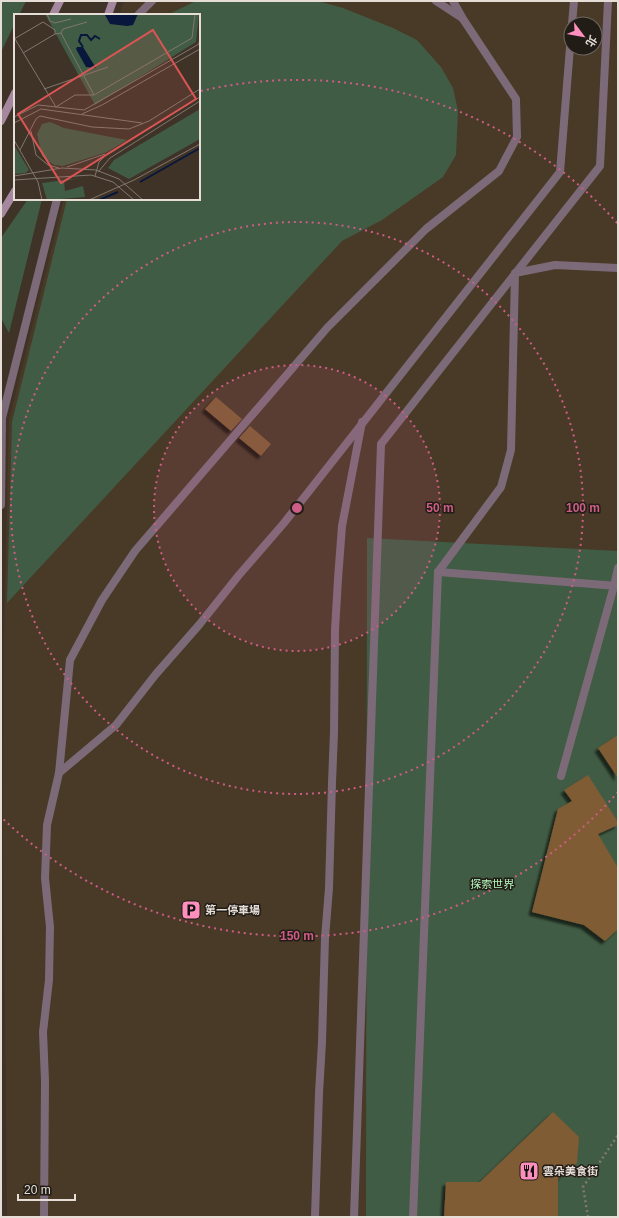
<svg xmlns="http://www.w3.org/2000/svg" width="619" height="1218" font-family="Arial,'Noto Sans TC',sans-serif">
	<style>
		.built { fill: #493927; fill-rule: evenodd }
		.green { fill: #415c44 }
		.building { fill: #805b34; filter: url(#shadow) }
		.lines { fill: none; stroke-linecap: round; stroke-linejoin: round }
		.path { stroke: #83786e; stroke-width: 2.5; stroke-dasharray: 2 3; stroke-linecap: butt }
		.lane { stroke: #7d6a79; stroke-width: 8 }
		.street { stroke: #7d6a79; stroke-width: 8 }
		.secondary { stroke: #a5879f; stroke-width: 8 }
		.ring { fill: none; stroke: #ce5d86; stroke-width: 2; stroke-dasharray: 2 4 }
		.labels { text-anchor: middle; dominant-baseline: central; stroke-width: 3; stroke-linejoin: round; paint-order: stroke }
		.park-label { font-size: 11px; fill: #b3f5bb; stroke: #211c16 }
		.poi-label { font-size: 11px; font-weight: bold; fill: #e5ddd6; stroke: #211c16; text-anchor: start }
		.inset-river { fill: none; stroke: #08173b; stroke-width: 2 }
		.inset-road { fill: none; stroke: #81776d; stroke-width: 1 }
		.view { fill: #da5554; fill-opacity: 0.15; stroke: #da5554; stroke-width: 2 }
		.inset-edge { fill: none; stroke: #e5ddd6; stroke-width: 2 }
		.centre { fill: #ce5d86; stroke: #211c16; stroke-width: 2 }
		.ring-label { font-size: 12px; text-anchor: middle; font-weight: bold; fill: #ce5d86; stroke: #211c16; stroke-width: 3; stroke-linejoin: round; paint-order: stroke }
	</style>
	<defs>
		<filter id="shadow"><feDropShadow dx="-3.5" dy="3.5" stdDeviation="1" flood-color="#0009"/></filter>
	</defs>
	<rect width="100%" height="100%" fill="#3f3327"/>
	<path class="built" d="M124,1H618V1217H7L3,833L4,637L9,420L64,199H199V15H119ZM571,24H595V48H571Z"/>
	<g class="green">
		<polygon points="1,1 26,1 19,15 15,15 15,23 1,52"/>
		<polygon points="196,1 318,1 343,8 393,28 417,40 441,67 453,88 458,111 456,155 443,177 382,220 342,241 7,603 12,422 67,199 199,199 199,15 167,15"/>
		<polygon points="28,199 42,199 9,333 1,318 1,238"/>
		<polygon points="367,538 618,551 618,1217 366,1217"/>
	</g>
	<g class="building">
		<polygon points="216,397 242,419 231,431 205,409"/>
		<polygon points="250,426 271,444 261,456 239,438"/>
		<polygon points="618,735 618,778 598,748"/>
		<polygon points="588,775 618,822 618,825 598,834 618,868 618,929 605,941 584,925 532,912 558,809 572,801 564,790"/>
		<polygon points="553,1112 579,1137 577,1163 558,1179 558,1217 444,1217 446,1182 480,1182"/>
	</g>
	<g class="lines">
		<polyline class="path" points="588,1217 583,1187 618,1135"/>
		<g class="lane">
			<polyline points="438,572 618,586"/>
			<polyline points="561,776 614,586 618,568"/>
			<polyline points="315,1217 319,1093 322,1042 325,938 329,888 332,783 334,732 335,630 338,579 342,526 362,422"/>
			<polyline points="354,1217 381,444 600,166 608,1"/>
			<polyline points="413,1217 438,572 501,487 511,450 515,273 555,265 618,268"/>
		</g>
		<g class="street">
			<polyline points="436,1 462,18"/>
			<polyline points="138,15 152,1"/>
			<polyline points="572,24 574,1"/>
			<polyline points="2,418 57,199"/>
			<polyline points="1,505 2,418 1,414"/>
			<polyline points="59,773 116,725 156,674 199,625 239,575 284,523 560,172 571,35"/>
			<polyline points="44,1217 45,1081 43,1032 49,980 50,927 45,878 47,825 59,773 70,660 102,600 135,551 327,328 426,229 499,171 517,137 516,99 463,19 453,1"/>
		</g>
		<g class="secondary">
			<polyline points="53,15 60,1"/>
			<polyline points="108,15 113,1"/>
			<polyline points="1,121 15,93"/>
			<polyline points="1,214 15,191"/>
		</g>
	</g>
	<circle cx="297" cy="508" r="143" fill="#ce5d86" fill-opacity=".12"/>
	<g class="ring">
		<circle cx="297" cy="508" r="143"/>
		<circle cx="297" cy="508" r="286"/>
		<path d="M618 792A428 428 0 0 1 2 818M201 91A428 428 0 0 1 618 224"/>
	</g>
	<defs>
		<symbol id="parking-square" viewBox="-11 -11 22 22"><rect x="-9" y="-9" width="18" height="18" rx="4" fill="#fe8ebc" stroke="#211c16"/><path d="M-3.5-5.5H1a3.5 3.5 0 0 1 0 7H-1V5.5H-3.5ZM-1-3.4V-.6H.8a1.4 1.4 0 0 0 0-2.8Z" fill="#111"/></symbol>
		<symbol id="restaurant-square" viewBox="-11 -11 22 22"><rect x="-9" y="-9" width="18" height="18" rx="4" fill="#fe8ebc" stroke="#211c16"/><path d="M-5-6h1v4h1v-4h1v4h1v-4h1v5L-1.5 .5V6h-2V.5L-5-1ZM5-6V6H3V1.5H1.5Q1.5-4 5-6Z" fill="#111"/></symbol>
	</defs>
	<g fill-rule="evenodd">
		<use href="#parking-square" x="180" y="899" width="22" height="22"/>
		<use href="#restaurant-square" x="518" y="1160" width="22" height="22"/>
	</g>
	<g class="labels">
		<g class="park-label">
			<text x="492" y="884">探索世界</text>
		</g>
		<g class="poi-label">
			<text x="205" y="910">第一停車場</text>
			<text x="543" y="1171">雲朵美食街</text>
		</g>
	</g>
	<g transform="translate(14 14)">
		<rect width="186" height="186" fill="#3f3327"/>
		<path d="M31,0H185L182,28L81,91ZM186,95V125L115,165L94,154L100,146ZM36,108L50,114L113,126L93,138L49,152L40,151L28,142L23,120L28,110ZM0,131L15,156L11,159L0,160ZM66,164L50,167L51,177L69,172L71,183L33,186L28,169Z" fill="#415c44"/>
		<path d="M124,0L119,11L113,12L96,10L91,1ZM63,33H69L82,54L72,53L62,35Z" fill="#08173b"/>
		<path class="inset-river" d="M69,33L65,27L67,21H73L77,26L81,22L86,25M126,168L186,134M85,186L104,178"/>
		<path class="inset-road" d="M33,0L36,7L41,9L57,5M73,8L49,15L47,19L80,81M0,25L29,8L41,16V20L47,19M1,25L42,93L61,81H80L178,24L181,0M9,39L41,20M30,75L94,53M68,100L88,91L186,35M0,103L24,91L70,96L185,30L186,24M0,109L27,95L128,109M17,117L22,141L34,151L45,154M0,126L24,168L28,186M6,136L22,105L26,102L78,113L115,115L135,107L186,75M53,153L91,140M84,158L96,144L186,87M0,162L48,154L82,156L105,165L129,186M81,162L85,148L93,140L186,83M0,166L77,161L99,168L120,186M75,186L120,166L186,130"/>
		<path class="view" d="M139,16L182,85L47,169L4,100Z"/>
		<rect width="186" height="186" class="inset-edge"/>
	</g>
	<circle cx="297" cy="508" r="6" class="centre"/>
	<g class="ring-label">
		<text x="440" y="512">50 m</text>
		<text x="583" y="512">100 m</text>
		<text x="297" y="940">150 m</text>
	</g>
	<rect width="619" height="1218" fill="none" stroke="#e5ddd6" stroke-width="4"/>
	<g transform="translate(583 36) rotate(122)"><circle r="19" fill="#211c16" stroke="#6f6963"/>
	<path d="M0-3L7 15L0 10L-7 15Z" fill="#fe8ebc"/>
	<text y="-6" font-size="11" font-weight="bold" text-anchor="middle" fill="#e5ddd6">北</text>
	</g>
	<path d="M18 1194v6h57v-6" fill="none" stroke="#e5ddd6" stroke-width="2"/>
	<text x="24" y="1194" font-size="12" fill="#e5ddd6" stroke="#211c16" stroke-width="3" paint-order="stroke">20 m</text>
</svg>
